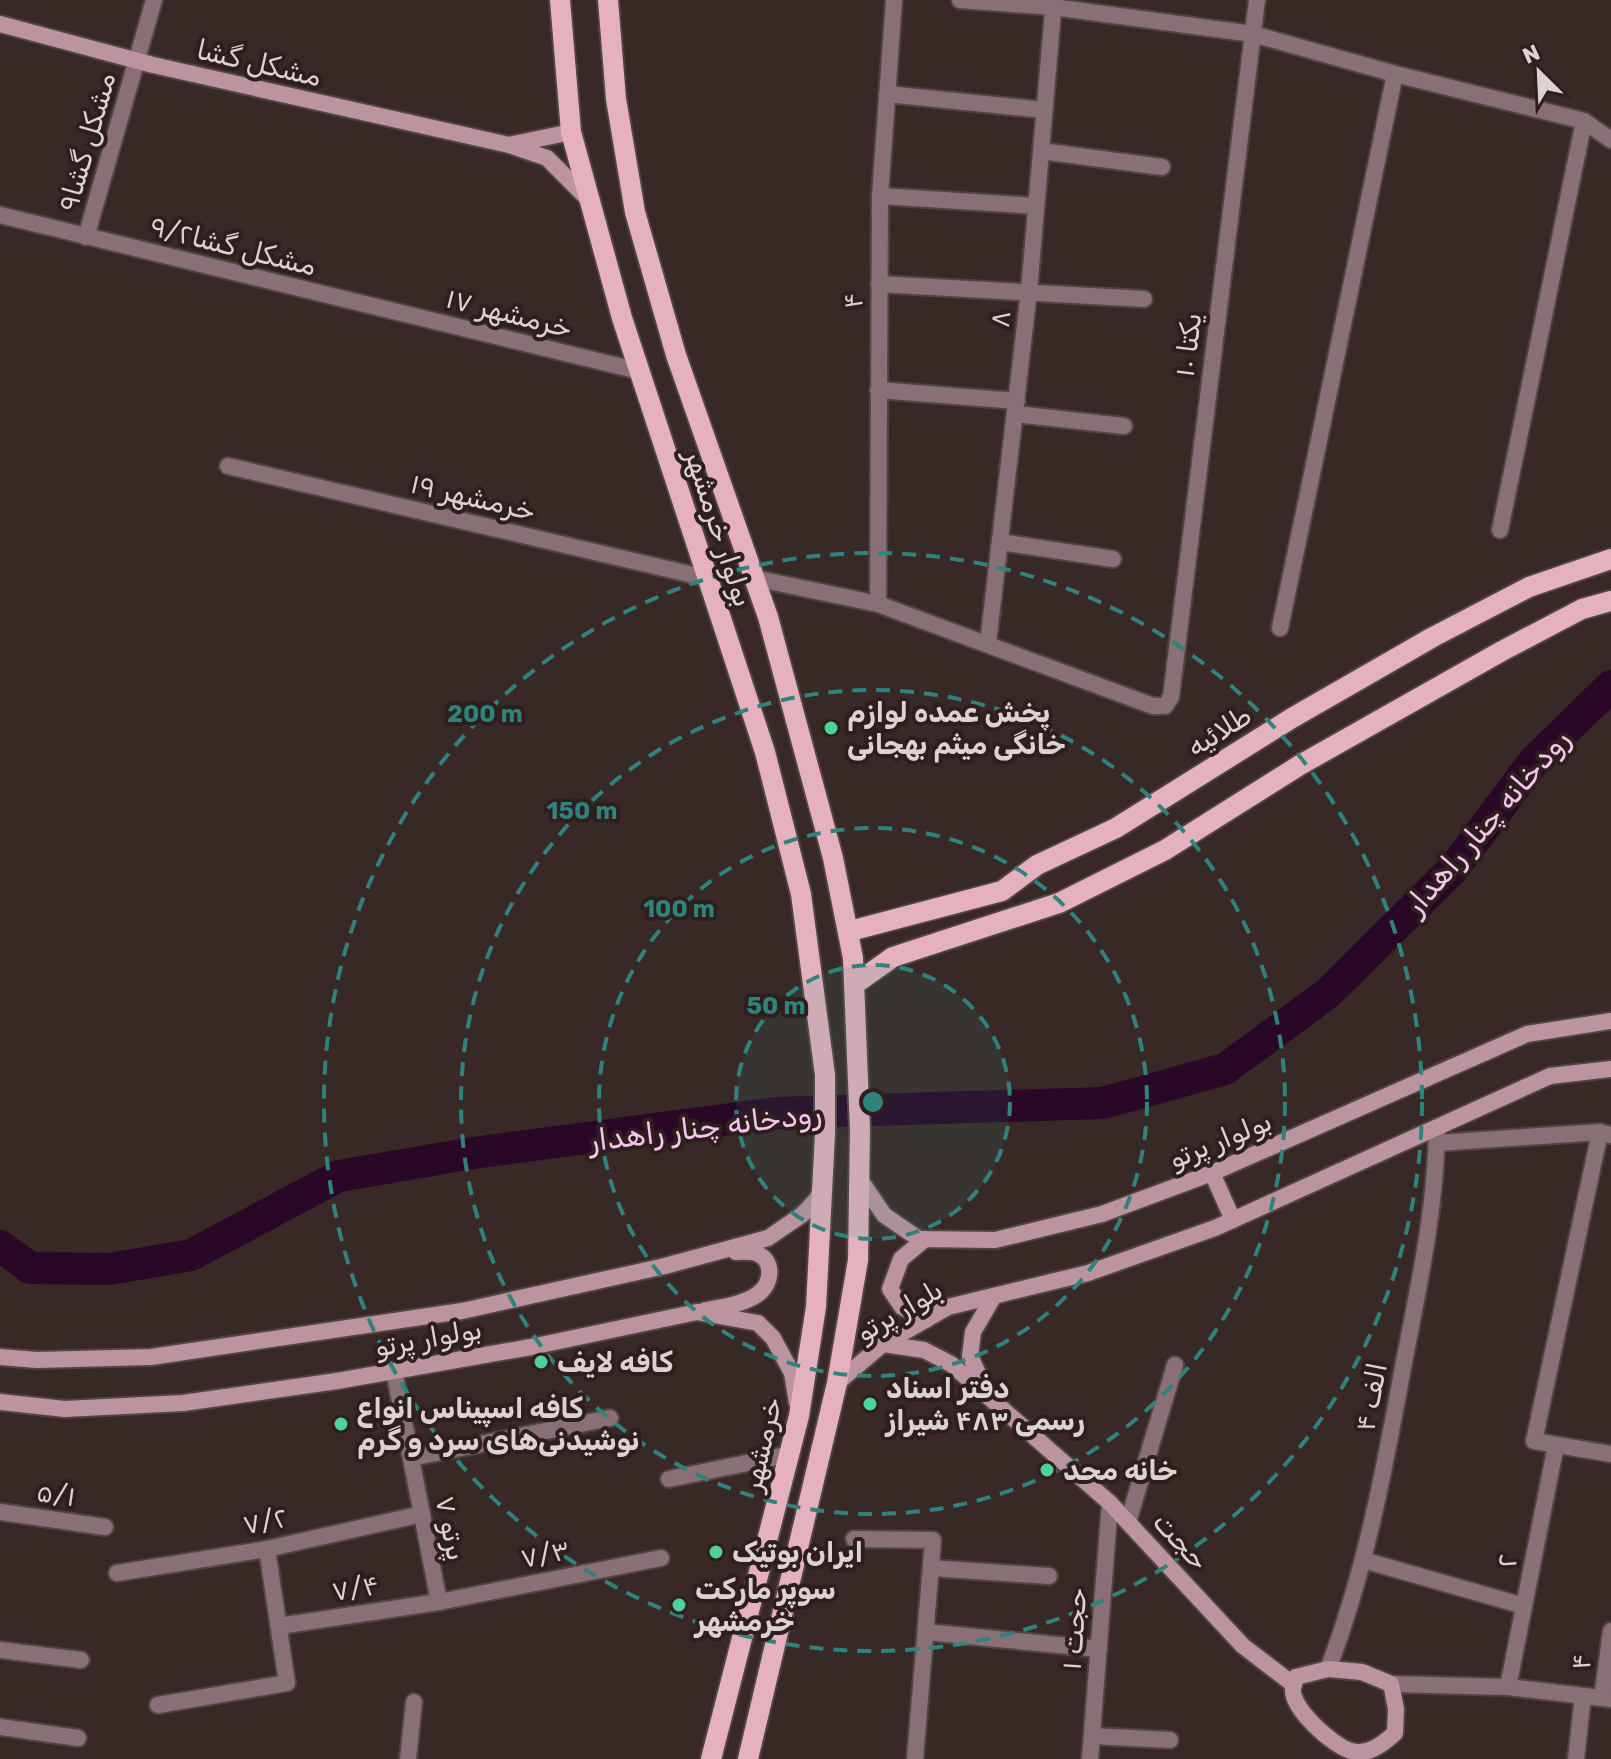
<svg xmlns="http://www.w3.org/2000/svg" width="1611" height="1759" font-family="Rubik,'Noto Sans Arabic',sans-serif">
	<style>
		.lines { fill: none; stroke-linecap: round; stroke-linejoin: round }
		.river { stroke: #2a0726; stroke-width: 32 }
		.street-casing { stroke: #524442; stroke-width: 20 }
		.secondary-casing { stroke: #524442; stroke-width: 20 }
		.primary-casing { stroke: #524442; stroke-width: 24 }
		.street { stroke: #896f76; stroke-width: 16 }
		.secondary { stroke: #bc949f; stroke-width: 16 }
		.primary { stroke: #e5b1bf; stroke-width: 20 }
		.ring { fill: none; stroke: #2e847d; stroke-width: 4; stroke-dasharray: 14 10 }
		.poi-dot { fill: #4dd39a; stroke: #2e1f1e; stroke-width: 3 }
		.labels { text-anchor: middle; dominant-baseline: central; stroke-width: 8; stroke-linejoin: round; paint-order: stroke }
		.street-label { font-size: 28px; fill: #dcd2d1; stroke: #2e1f1e }
		.poi-label { font-size: 28px; font-weight: bold; fill: #dcd2d1; stroke: #2e1f1e; text-anchor: start }
		.water-label { font-size: 30px; font-style: italic; fill: #f9c3ef; stroke: #2e1f1e }
		.centre { fill: #2e847d; stroke: #2e1f1e; stroke-width: 4 }
		.ring-label { font-size: 24px; text-anchor: middle; font-weight: bold; fill: #2e847d; stroke: #2e1f1e; stroke-width: 8; stroke-linejoin: round; paint-order: stroke }
	</style>
	<rect width="100%" height="100%" fill="#382927"/>
	<g class="lines">
		<polyline class="river" points="0,1246 30,1268 110,1269 191,1255 339,1176 473,1153 776,1113 1103,1103 1225,1069 1328,993 1454,868 1534,761 1611,686"/>
		<defs>
			<g id="street">
				<polyline points="960,0 1053,7 1253,34 1395,74 1584,121 1611,140"/>
				<polyline points="887,94 1044,110"/>
				<polyline points="1041,151 1162,167"/>
				<polyline points="880,196 1036,206"/>
				<polyline points="0,215 639,371"/>
				<polyline points="86,237 154,0"/>
				<polyline points="879,284 1144,299"/>
				<polyline points="878,390 1017,401"/>
				<polyline points="1015,414 1124,426"/>
				<polyline points="228,466 706,578"/>
				<polyline points="1500,530 1584,121"/>
				<polyline points="1000,542 1113,559"/>
				<polyline points="754,578 878,604 1153,706 1165,706 1171,697 1257,0"/>
				<polyline points="878,604 880,196 894,0"/>
				<polyline points="1280,628 1395,74"/>
				<polyline points="988,643 1029,291 1054,0"/>
				<polyline points="1600,1132 1534,1441 1611,1454"/>
				<polyline points="1437,1143 1600,1132 1610,1135"/>
				<polyline points="394,1371 439,1602"/>
				<polyline points="411,1458 610,1418"/>
				<polyline points="669,1479 791,1454"/>
				<polyline points="0,1512 105,1527"/>
				<polyline points="1128,1522 1175,1365"/>
				<polyline points="854,1539 933,1540 915,1759"/>
				<polyline points="1363,1560 1524,1606"/>
				<polyline points="931,1568 1049,1576"/>
				<polyline points="117,1573 267,1549 422,1514"/>
				<polyline points="279,1626 439,1602 661,1558"/>
				<polyline points="926,1632 1099,1649"/>
				<polyline points="0,1650 81,1660"/>
				<path d="M1328,1669C1366,1570 1385,1466 1404,1362C1419,1285 1436,1207 1437,1128"/>
				<polyline points="1391,1684 1508,1687 1611,1699"/>
				<polyline points="1508,1687 1556,1445"/>
				<polyline points="1602,1698 1611,1631"/>
				<polyline points="158,1705 287,1683 267,1549"/>
				<polyline points="0,1727 78,1738"/>
				<polyline points="1092,1736 1170,1740"/>
				<polyline points="408,1759 414,1702"/>
				<polyline points="1090,1759 1110,1503"/>
				<polyline points="1576,1759 1583,1696"/>
			</g>
			<g id="secondary">
				<polyline points="0,24 153,65 509,145"/>
				<polyline points="571,132 509,145 547,158 588,199"/>
				<polyline points="1212,1173 1233,1220"/>
				<polyline points="859,1178 884,1215 919,1239 995,1240 1102,1214 1212,1173 1527,1034 1611,1021"/>
				<polyline points="925,1239 901,1259 890,1289 902,1307 926,1320"/>
				<path d="M703,1311C720,1307 743,1305 758,1294C772,1284 775,1260 756,1253C750,1251 743,1252 736,1252"/>
				<polyline points="883,1344 924,1350 951,1364 1110,1503 1243,1646 1294,1685"/>
				<polyline points="0,1357 37,1360 151,1357 462,1311 665,1266 768,1238 803,1214 817,1199 822,1188"/>
				<polyline points="837,1383 883,1344 948,1307 1088,1273 1215,1228 1550,1076 1611,1069"/>
				<polyline points="987,1393 970,1356 973,1332 994,1296"/>
				<polyline points="0,1402 65,1409 183,1403 337,1381 531,1347 697,1312 758,1323 773,1338 792,1373 797,1403"/>
				<path d="M1328,1669L1362,1672L1391,1684L1396,1709L1395,1733C1383,1744 1368,1756 1351,1751C1333,1746 1292,1709 1293,1690C1293,1685 1295,1682 1296,1677Z"/>
			</g>
			<g id="primary">
				<polyline points="560,0 571,132 622,318 765,752 801,894 825,1075 825,1134 816,1307 799,1416 711,1759"/>
				<polyline points="608,0 616,99 635,212 676,355 768,617 833,858 853,958 860,1130 858,1260 837,1383 748,1759"/>
				<polyline points="850,931 1002,891 1037,865 1116,828 1292,718 1433,637 1529,587 1611,559"/>
				<polyline points="855,984 893,957 1059,903 1165,850 1300,765 1502,651 1582,609 1611,601"/>
			</g>
		</defs>
		<use href="#street" class="street-casing"/>
		<use href="#secondary" class="secondary-casing"/>
		<use href="#primary" class="primary-casing"/>
		<use href="#street" class="street"/>
		<use href="#secondary" class="secondary"/>
		<use href="#primary" class="primary"/>
	</g>
	<circle cx="873" cy="1102" r="137" fill="#2e847d" fill-opacity=".12"/>
	<g class="ring">
		<circle cx="873" cy="1102" r="137"/>
		<circle cx="873" cy="1102" r="274"/>
		<circle cx="873" cy="1102" r="412"/>
		<circle cx="873" cy="1102" r="549"/>
	</g>
	<g class="poi-dot">
		<circle cx="831" cy="728" r="8"/>
		<circle cx="541" cy="1362" r="8"/>
		<circle cx="870" cy="1404" r="8"/>
		<circle cx="341" cy="1424" r="8"/>
		<circle cx="1047" cy="1470" r="8"/>
		<circle cx="716" cy="1552" r="8"/>
		<circle cx="679" cy="1605" r="8"/>
	</g>
	<g class="labels">
		<g class="street-label">
			<text transform="translate(259 63) rotate(13)">مشکل گشا</text>
			<text transform="translate(87 142) rotate(-74)">مشکل گشا۹</text>
			<text transform="translate(233 246) rotate(14)">مشکل گشا۹/۲</text>
			<text transform="translate(853 301) rotate(-89)">۴</text>
			<text transform="translate(509 313) rotate(14)">۱۷ خرمشهر</text>
			<text transform="translate(1000 319) rotate(-84)">۸</text>
			<text transform="translate(1188 345) rotate(-83)">۱۰ یکتا</text>
			<text transform="translate(473 497) rotate(13)">۱۹ خرمشهر</text>
			<text transform="translate(719 528) rotate(72)">بولوار خرمشهر</text>
			<text transform="translate(1219 731) rotate(-32)">طلائیه</text>
			<text transform="translate(1220 1140) rotate(-22)">بولوار پرتو</text>
			<text transform="translate(899 1311) rotate(-30)">بلوار پرتو</text>
			<text transform="translate(428 1338) rotate(-10)">بولوار پرتو</text>
			<text transform="translate(1371 1397) rotate(-79)">۴ الف</text>
			<text transform="translate(762 1444) rotate(-77)">خرمشهر</text>
			<text transform="translate(56 1494) rotate(8)">۵/۱</text>
			<text transform="translate(265 1521) rotate(-11)">۷/۲</text>
			<text transform="translate(451 1528) rotate(79)">پرتو ۷</text>
			<text transform="translate(1181 1541) rotate(47)">حجت</text>
			<text transform="translate(545 1554) rotate(-11)">۷/۳</text>
			<text transform="translate(1507 1561) rotate(-79)">۲</text>
			<text transform="translate(355 1588) rotate(-9)">۷/۴</text>
			<text transform="translate(1074 1629) rotate(-86)">حجت ۱</text>
			<text transform="translate(1581 1662) rotate(-83)">۴</text>
		</g>
		<g class="poi-label">
			<text x="847" y="712">پخش عمده لوازم<tspan x="847" dy="32">خانگی میثم بهجانی</tspan></text>
			<text x="557" y="1362">کافه لایف</text>
			<text x="886" y="1388">دفتر اسناد<tspan x="886" dy="32">رسمی ۴۸۳ شیراز</tspan></text>
			<text x="357" y="1408">كافه اسپیناس انواع<tspan x="357" dy="32">نوشیدنی‌های سرد و گرم</tspan></text>
			<text x="1063" y="1470">خانه محد</text>
			<text x="732" y="1552">ایران بوتیک</text>
			<text x="695" y="1589">سوپر مارکت<tspan x="695" dy="32">خرمشهر</tspan></text>
		</g>
		<g class="water-label">
			<text transform="translate(1487 822) rotate(-49)">رودخانه چنار راهدار</text>
			<text transform="translate(705 1127) rotate(-7)">رودخانه چنار راهدار</text>
		</g>
	</g>
	<circle cx="873" cy="1102" r="12" class="centre"/>
	<g class="ring-label">
		<text x="485" y="722">200 m</text>
		<text x="582" y="819">150 m</text>
		<text x="679" y="917">100 m</text>
		<text x="776" y="1014">50 m</text>
	</g>
	<g transform="translate(1539 72) rotate(336)" stroke="#2e1f1e" stroke-width="6" paint-order="stroke">
	<path d="M0-6L14 30L0 20L-14 30Z" fill="#dcd2d1"/>
	<text y="-12" font-size="22" font-weight="bold" text-anchor="middle" fill="#dcd2d1">N</text>
	</g>
</svg>
